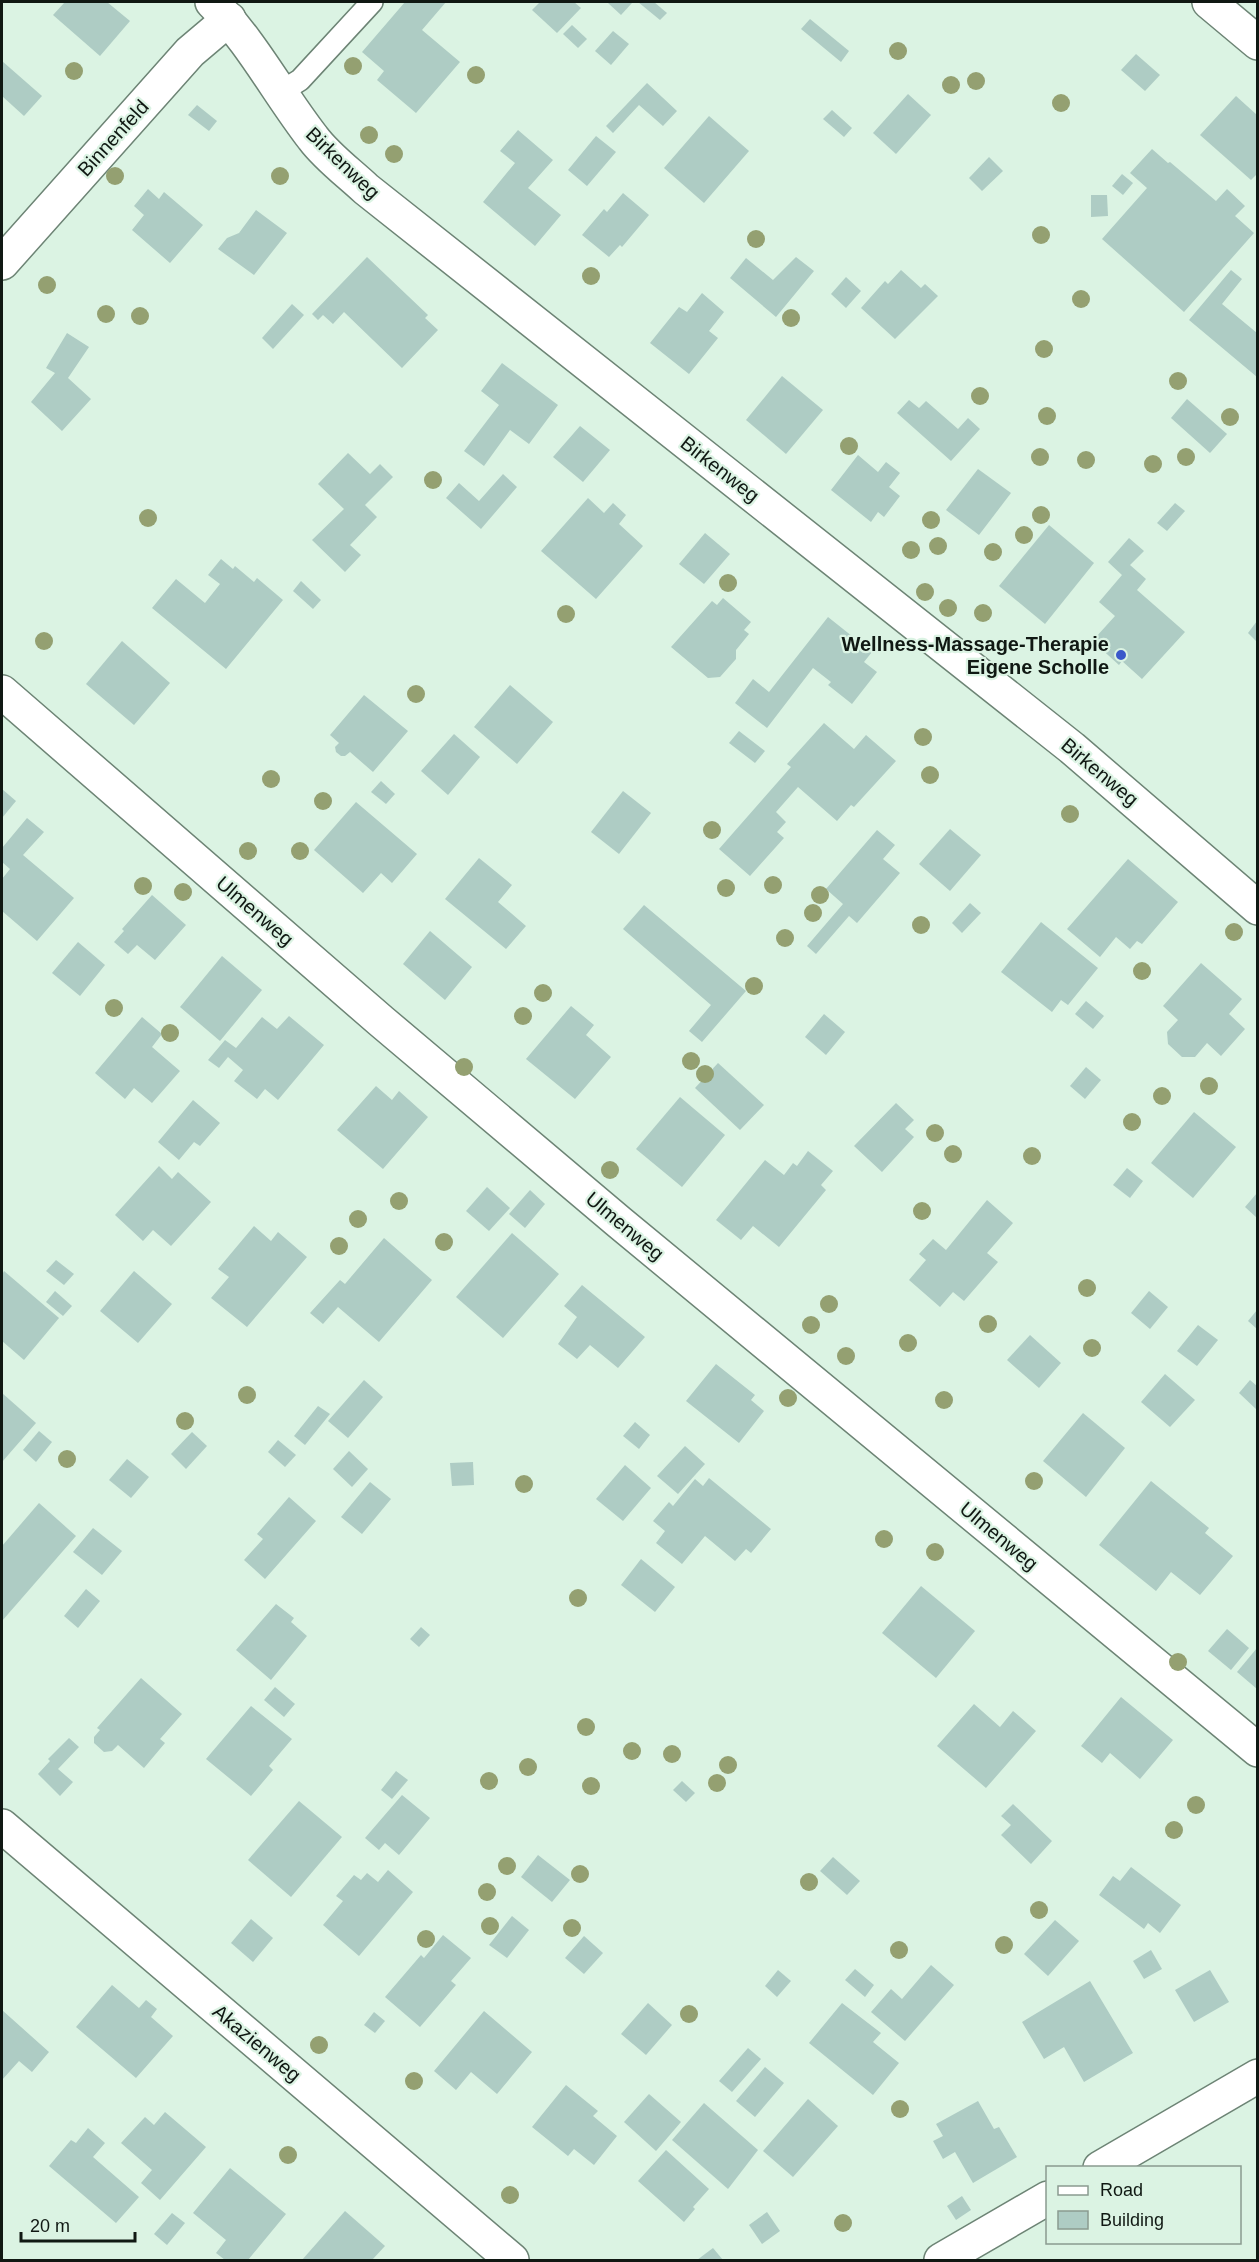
<svg xmlns="http://www.w3.org/2000/svg" width="1259" height="2262" font-family="Helvetica,sans-serif">
	<style>
		.building { fill: #aeccc4 }
		.lines { fill: none; stroke-linecap: round; stroke-linejoin: round }
		.service-casing { stroke: #6d8475; stroke-width: 24 }
		.minor-casing { stroke: #6d8475; stroke-width: 36 }
		.service { stroke: #fff; stroke-width: 21 }
		.minor { stroke: #fff; stroke-width: 33 }
		.tree { fill: #94a071 }
		.poi-dot { fill: #3b58ca; stroke: #dbf3e3; stroke-width: 2 }
		.labels { text-anchor: middle; dominant-baseline: central; stroke-width: 4.5; stroke-linejoin: round; paint-order: stroke }
		.street-label { font-size: 20px; fill: #101813; stroke: #dbf3e3 }
		.poi-label { font-size: 20px; font-weight: bold; fill: #101813; stroke: #dbf3e3; text-anchor: end }
	</style>
	<rect width="100%" height="100%" fill="#dbf3e3"/>
	<g class="building">
		<polygon points="65,2 107,2 130,21 100,56 53,15"/>
		<polygon points="405,2 446,2 422,30 460,62 416,113 377,80 384,71 362,52"/>
		<polygon points="540,2 574,2 581,8 557,33 532,10"/>
		<polygon points="610,2 630,2 632,3 621,15 608,3"/>
		<polygon points="638,2 654,2 667,13 660,20"/>
		<polygon points="810,19 849,51 841,62 801,29"/>
		<polygon points="572,25 587,39 578,48 563,34"/>
		<polygon points="613,31 629,44 611,65 595,51"/>
		<polygon points="1136,54 1160,75 1145,91 1121,70"/>
		<polygon points="2,61 42,96 24,116 2,96"/>
		<polygon points="647,83 677,111 663,126 639,105 613,133 606,126"/>
		<polygon points="908,94 931,115 896,154 873,133"/>
		<polygon points="1236,96 1257,115 1257,174 1251,180 1200,135"/>
		<polygon points="197,105 217,121 209,131 188,115"/>
		<polygon points="832,110 852,128 844,137 823,119"/>
		<polygon points="709,116 749,151 704,203 664,168"/>
		<polygon points="518,130 553,160 528,188 561,215 535,246 483,202 515,163 500,151"/>
		<polygon points="596,136 616,152 587,186 568,170"/>
		<polygon points="1152,149 1168,163 1170,162 1216,201 1227,189 1245,206 1235,216 1254,233 1184,312 1102,239 1147,188 1130,173"/>
		<polygon points="989,157 1003,171 982,191 969,178"/>
		<polygon points="1122,174 1133,183 1123,195 1112,186"/>
		<polygon points="148,189 159,199 164,192 203,225 170,263 132,230 144,215 134,206"/>
		<polygon points="623,193 649,215 622,247 620,245 609,257 582,235 604,209 607,212"/>
		<polygon points="1091,195 1107,195 1108,216 1091,217"/>
		<polygon points="256,210 287,233 254,275 218,249 227,238 239,233"/>
		<polygon points="367,257 428,315 425,318 438,330 402,368 344,312 333,324 323,315 318,320 312,314"/>
		<polygon points="796,257 814,271 776,317 730,278 746,258 773,280"/>
		<polygon points="901,270 921,288 925,284 938,296 895,339 861,308 885,281 888,284"/>
		<polygon points="1231,270 1242,279 1222,304 1257,333 1257,377 1189,320"/>
		<polygon points="846,277 861,291 846,308 831,294"/>
		<polygon points="702,293 724,312 709,331 718,338 689,374 650,343 679,307 687,312"/>
		<polygon points="292,304 304,315 273,349 262,338"/>
		<polygon points="67,333 89,347 68,378 91,399 62,431 31,402 55,373 46,368"/>
		<polygon points="502,363 558,405 529,444 510,430 484,466 464,451 499,405 481,391"/>
		<polygon points="782,376 823,410 786,454 746,420"/>
		<polygon points="1187,399 1227,434 1210,453 1171,418"/>
		<polygon points="909,400 919,408 926,401 958,429 968,418 980,429 951,461 897,413"/>
		<polygon points="580,426 610,450 583,482 553,457"/>
		<polygon points="348,453 370,474 380,464 393,477 365,505 377,517 350,545 361,555 345,572 312,540 344,509 318,484"/>
		<polygon points="858,455 878,472 886,462 900,473 889,487 900,496 884,517 878,512 871,522 831,490"/>
		<polygon points="978,469 1011,493 979,535 946,510"/>
		<polygon points="503,474 517,487 481,529 446,498 459,483 479,501"/>
		<polygon points="588,498 604,513 613,503 626,515 619,524 643,546 596,599 541,551"/>
		<polygon points="1175,503 1185,511 1167,531 1157,523"/>
		<polygon points="1049,525 1094,563 1045,624 999,586"/>
		<polygon points="705,533 730,554 704,584 679,564"/>
		<polygon points="1129,538 1144,551 1130,565 1146,579 1137,590 1185,632 1142,679 1122,661 1119,665 1097,645 1100,641 1096,637 1115,616 1099,602 1122,575 1108,562"/>
		<polygon points="221,559 233,569 235,566 254,582 257,578 283,600 226,669 152,608 176,579 205,603 220,584 208,575"/>
		<polygon points="301,581 321,600 313,609 293,591"/>
		<polygon points="723,598 751,622 744,630 749,634 736,650 736,659 720,677 708,678 671,647 712,601 717,605"/>
		<polygon points="828,617 872,652 864,662 877,672 852,704 828,685 831,682 813,668 767,728 735,703 753,679 769,692"/>
		<polygon points="1257,621 1257,642 1248,633"/>
		<polygon points="122,641 170,683 134,725 86,684"/>
		<polygon points="510,685 553,722 517,764 474,727"/>
		<polygon points="364,695 408,731 373,772 350,752 345,756 341,756 336,752 335,747 339,743 330,735"/>
		<polygon points="824,723 854,749 866,735 896,761 854,807 851,805 837,821 798,787 776,812 786,822 777,832 784,838 750,876 719,849 791,767 787,764"/>
		<polygon points="739,731 765,751 755,763 729,743"/>
		<polygon points="454,734 480,757 448,795 421,771"/>
		<polygon points="381,781 395,794 386,804 371,792"/>
		<polygon points="2,789 16,801 2,818"/>
		<polygon points="623,791 651,813 619,854 591,832"/>
		<polygon points="356,802 417,854 392,883 381,873 363,893 314,850"/>
		<polygon points="27,818 44,832 23,855 74,898 37,941 2,911 2,879 10,869 2,862 2,848"/>
		<polygon points="950,829 981,855 950,891 919,864"/>
		<polygon points="877,830 895,845 883,859 900,873 857,923 849,916 816,954 807,946 843,904 826,889"/>
		<polygon points="479,858 512,885 498,902 526,926 506,949 445,899"/>
		<polygon points="1128,859 1178,902 1142,944 1137,941 1130,949 1116,937 1100,957 1067,929"/>
		<polygon points="152,895 186,925 155,960 137,945 128,954 114,942 124,931 122,929"/>
		<polygon points="970,903 981,913 962,933 952,923"/>
		<polygon points="644,905 746,991 702,1042 689,1031 711,1005 623,929"/>
		<polygon points="1041,922 1098,968 1068,1005 1061,1000 1052,1012 1001,972"/>
		<polygon points="430,931 472,967 445,1000 403,964"/>
		<polygon points="78,942 105,965 80,996 52,973"/>
		<polygon points="222,956 262,990 220,1041 180,1007"/>
		<polygon points="1201,963 1242,999 1229,1014 1245,1029 1221,1056 1207,1043 1195,1057 1182,1057 1168,1044 1167,1032 1178,1020 1163,1006"/>
		<polygon points="1086,1001 1104,1016 1093,1029 1075,1014"/>
		<polygon points="571,1006 594,1025 586,1035 611,1057 575,1099 526,1059"/>
		<polygon points="824,1014 845,1032 826,1055 805,1037"/>
		<polygon points="289,1016 324,1045 278,1100 265,1089 257,1099 234,1081 243,1070 228,1057 219,1068 208,1060 225,1040 236,1048 262,1017 277,1029"/>
		<polygon points="142,1017 162,1034 152,1047 180,1071 152,1103 134,1088 125,1099 95,1073"/>
		<polygon points="718,1063 764,1105 740,1130 695,1088"/>
		<polygon points="1086,1067 1101,1080 1085,1099 1070,1086"/>
		<polygon points="376,1086 392,1100 399,1091 428,1117 383,1169 337,1130"/>
		<polygon points="680,1097 725,1135 682,1187 636,1149"/>
		<polygon points="193,1100 220,1123 200,1146 194,1142 179,1160 158,1142"/>
		<polygon points="896,1103 914,1120 905,1129 914,1137 882,1172 854,1146"/>
		<polygon points="1194,1112 1236,1147 1193,1198 1151,1163"/>
		<polygon points="808,1151 833,1171 821,1185 826,1190 779,1247 753,1226 741,1240 716,1220 765,1160 784,1175 793,1163 797,1166"/>
		<polygon points="159,1166 172,1179 178,1172 211,1202 171,1246 153,1230 143,1241 115,1215"/>
		<polygon points="1127,1168 1143,1181 1130,1198 1113,1185"/>
		<polygon points="487,1187 510,1208 489,1231 466,1211"/>
		<polygon points="530,1190 545,1204 525,1228 509,1214"/>
		<polygon points="1257,1193 1257,1218 1245,1207"/>
		<polygon points="987,1200 1013,1223 987,1253 998,1262 964,1301 953,1292 940,1307 909,1280 926,1260 919,1254 933,1239 946,1250"/>
		<polygon points="254,1226 271,1241 278,1232 307,1257 247,1327 211,1298 229,1277 218,1269"/>
		<polygon points="512,1233 559,1274 503,1338 456,1297"/>
		<polygon points="384,1238 432,1280 379,1342 338,1307 323,1324 310,1313 340,1280 345,1284"/>
		<polygon points="56,1260 74,1274 64,1285 46,1271"/>
		<polygon points="4,1271 59,1318 24,1360 2,1341 2,1275"/>
		<polygon points="134,1271 172,1304 138,1343 100,1311"/>
		<polygon points="582,1285 645,1337 618,1368 590,1345 577,1359 558,1344 577,1317 564,1306"/>
		<polygon points="55,1291 72,1306 63,1316 46,1302"/>
		<polygon points="1149,1291 1168,1307 1150,1329 1131,1313"/>
		<polygon points="1257,1310 1257,1329 1248,1321"/>
		<polygon points="1198,1325 1218,1340 1197,1366 1177,1351"/>
		<polygon points="1030,1335 1061,1363 1039,1388 1007,1360"/>
		<polygon points="716,1364 755,1395 751,1400 764,1411 739,1443 686,1401"/>
		<polygon points="1165,1374 1195,1400 1170,1427 1141,1402"/>
		<polygon points="364,1380 383,1397 348,1438 328,1421"/>
		<polygon points="1250,1380 1257,1386 1257,1410 1239,1393"/>
		<polygon points="2,1393 36,1423 2,1462"/>
		<polygon points="318,1406 330,1414 305,1445 294,1436"/>
		<polygon points="1083,1413 1125,1448 1086,1497 1043,1461"/>
		<polygon points="635,1422 650,1435 639,1449 623,1436"/>
		<polygon points="39,1431 52,1442 36,1462 23,1450"/>
		<polygon points="192,1432 207,1446 186,1469 171,1454"/>
		<polygon points="278,1440 296,1455 285,1467 268,1452"/>
		<polygon points="685,1446 705,1464 678,1494 657,1476"/>
		<polygon points="349,1451 368,1469 352,1487 333,1469"/>
		<polygon points="127,1459 149,1477 131,1498 109,1480"/>
		<polygon points="473,1462 474,1485 452,1486 450,1463"/>
		<polygon points="625,1465 651,1488 623,1521 596,1499"/>
		<polygon points="709,1478 771,1529 751,1553 746,1549 735,1561 705,1536 682,1564 656,1543 665,1531 653,1521 669,1502 673,1506 695,1479 703,1486"/>
		<polygon points="1151,1481 1209,1528 1205,1533 1233,1556 1200,1595 1171,1572 1156,1591 1099,1545"/>
		<polygon points="370,1482 391,1499 362,1534 341,1517"/>
		<polygon points="289,1497 316,1521 265,1579 244,1560 263,1539 257,1534"/>
		<polygon points="39,1503 76,1536 2,1621 2,1546"/>
		<polygon points="93,1528 122,1551 102,1575 73,1552"/>
		<polygon points="641,1559 675,1587 655,1612 621,1585"/>
		<polygon points="921,1586 975,1631 936,1678 882,1633"/>
		<polygon points="86,1589 100,1601 78,1628 64,1616"/>
		<polygon points="276,1604 294,1618 291,1622 307,1636 271,1680 236,1650"/>
		<polygon points="421,1627 430,1635 419,1647 410,1639"/>
		<polygon points="1227,1629 1249,1648 1231,1670 1208,1651"/>
		<polygon points="1257,1648 1257,1689 1237,1672"/>
		<polygon points="141,1678 182,1714 160,1739 165,1743 144,1768 118,1745 112,1751 104,1752 94,1743 94,1737 100,1730 97,1728"/>
		<polygon points="275,1687 295,1704 284,1717 264,1700"/>
		<polygon points="1121,1697 1173,1740 1140,1779 1110,1753 1102,1763 1081,1746"/>
		<polygon points="974,1704 1000,1727 1013,1711 1036,1731 986,1788 937,1746"/>
		<polygon points="251,1706 292,1739 269,1766 273,1770 251,1796 206,1759"/>
		<polygon points="69,1738 79,1747 58,1769 73,1782 60,1796 38,1774 50,1761 48,1759"/>
		<polygon points="396,1771 408,1780 392,1799 381,1790"/>
		<polygon points="682,1781 695,1793 686,1802 673,1790"/>
		<polygon points="402,1795 430,1818 399,1855 385,1843 379,1850 365,1838"/>
		<polygon points="299,1801 342,1837 291,1897 248,1860"/>
		<polygon points="1013,1804 1052,1841 1031,1864 1001,1835 1011,1825 1001,1816"/>
		<polygon points="538,1855 570,1880 552,1902 521,1877"/>
		<polygon points="833,1857 860,1881 847,1895 820,1871"/>
		<polygon points="1131,1867 1181,1905 1160,1933 1148,1923 1144,1929 1099,1895 1113,1876 1120,1881"/>
		<polygon points="388,1870 413,1892 359,1956 323,1925 343,1901 336,1896 354,1875 361,1880 367,1873 378,1882"/>
		<polygon points="512,1916 529,1930 507,1958 489,1945"/>
		<polygon points="251,1919 273,1938 253,1962 231,1943"/>
		<polygon points="1055,1920 1079,1941 1048,1976 1024,1954"/>
		<polygon points="443,1935 471,1958 451,1981 456,1985 420,2027 385,1997 421,1955 424,1958"/>
		<polygon points="584,1936 603,1953 584,1974 565,1958"/>
		<polygon points="1151,1950 1162,1969 1144,1979 1133,1961"/>
		<polygon points="931,1965 954,1985 905,2041 871,2012 891,1989 902,1999"/>
		<polygon points="855,1969 874,1985 865,1997 845,1980"/>
		<polygon points="778,1970 791,1981 777,1997 765,1986"/>
		<polygon points="1210,1970 1229,2002 1194,2022 1175,1990"/>
		<polygon points="1090,1981 1133,2053 1084,2082 1064,2047 1044,2059 1022,2022"/>
		<polygon points="112,1985 139,2008 146,2000 157,2009 151,2017 173,2036 136,2078 76,2027"/>
		<polygon points="648,2003 672,2025 646,2055 621,2034"/>
		<polygon points="842,2003 881,2033 873,2042 899,2063 873,2095 809,2043"/>
		<polygon points="2,2010 49,2052 32,2072 19,2061 2,2080"/>
		<polygon points="484,2011 532,2052 497,2094 471,2072 456,2090 434,2071"/>
		<polygon points="374,2012 385,2021 375,2033 364,2025"/>
		<polygon points="748,2048 761,2059 732,2092 719,2081"/>
		<polygon points="765,2067 784,2083 755,2117 736,2101"/>
		<polygon points="566,2085 598,2111 593,2116 617,2136 594,2165 574,2149 568,2156 532,2127"/>
		<polygon points="649,2094 681,2122 656,2151 624,2122"/>
		<polygon points="808,2099 838,2126 793,2177 763,2151"/>
		<polygon points="978,2101 994,2129 999,2127 1017,2157 973,2183 955,2152 943,2159 933,2141 943,2136 936,2124"/>
		<polygon points="704,2103 758,2150 728,2189 672,2140"/>
		<polygon points="165,2112 206,2147 160,2200 141,2183 152,2170 121,2143 145,2117 154,2125"/>
		<polygon points="88,2128 105,2143 93,2157 139,2197 116,2223 49,2166 71,2140 76,2143"/>
		<polygon points="666,2150 709,2189 693,2207 695,2209 684,2222 638,2181"/>
		<polygon points="230,2168 286,2214 248,2260 225,2260 216,2253 226,2240 193,2213"/>
		<polygon points="962,2196 971,2210 956,2220 947,2206"/>
		<polygon points="345,2211 385,2246 372,2260 302,2260"/>
		<polygon points="767,2212 780,2231 762,2244 749,2225"/>
		<polygon points="172,2213 185,2223 167,2245 154,2234"/>
		<polygon points="713,2248 723,2260 697,2260"/>
	</g>
	<g class="lines">
		<defs>
			<polyline id="service" points="279,93 300,80 372,2"/>
			<g id="minor">
				<path d="M212,2C252,42 278,93 313,138C327,157 349,173 366,189L1072,748L1258,908"/>
				<polyline points="1209,2 1258,43"/>
				<polyline points="2,263 190,52 229,19"/>
				<polyline points="2,692 381,1021 619,1222 1258,1750"/>
				<polyline points="2,1826 512,2260"/>
				<polyline points="1100,2168 1258,2076"/>
				<polyline points="941,2260 1048,2198"/>
			</g>
		</defs>
		<use href="#service" class="service-casing"/>
		<use href="#minor" class="minor-casing"/>
		<use href="#service" class="service"/>
		<use href="#minor" class="minor"/>
	</g>
	<g class="tree">
		<circle cx="898" cy="51" r="9"/>
		<circle cx="353" cy="66" r="9"/>
		<circle cx="74" cy="71" r="9"/>
		<circle cx="476" cy="75" r="9"/>
		<circle cx="976" cy="81" r="9"/>
		<circle cx="951" cy="85" r="9"/>
		<circle cx="1061" cy="103" r="9"/>
		<circle cx="369" cy="135" r="9"/>
		<circle cx="394" cy="154" r="9"/>
		<circle cx="115" cy="176" r="9"/>
		<circle cx="280" cy="176" r="9"/>
		<circle cx="1041" cy="235" r="9"/>
		<circle cx="756" cy="239" r="9"/>
		<circle cx="591" cy="276" r="9"/>
		<circle cx="47" cy="285" r="9"/>
		<circle cx="1081" cy="299" r="9"/>
		<circle cx="106" cy="314" r="9"/>
		<circle cx="140" cy="316" r="9"/>
		<circle cx="791" cy="318" r="9"/>
		<circle cx="1044" cy="349" r="9"/>
		<circle cx="1178" cy="381" r="9"/>
		<circle cx="980" cy="396" r="9"/>
		<circle cx="1047" cy="416" r="9"/>
		<circle cx="1230" cy="417" r="9"/>
		<circle cx="849" cy="446" r="9"/>
		<circle cx="1040" cy="457" r="9"/>
		<circle cx="1186" cy="457" r="9"/>
		<circle cx="1086" cy="460" r="9"/>
		<circle cx="1153" cy="464" r="9"/>
		<circle cx="433" cy="480" r="9"/>
		<circle cx="1041" cy="515" r="9"/>
		<circle cx="148" cy="518" r="9"/>
		<circle cx="931" cy="520" r="9"/>
		<circle cx="1024" cy="535" r="9"/>
		<circle cx="938" cy="546" r="9"/>
		<circle cx="911" cy="550" r="9"/>
		<circle cx="993" cy="552" r="9"/>
		<circle cx="728" cy="583" r="9"/>
		<circle cx="925" cy="592" r="9"/>
		<circle cx="948" cy="608" r="9"/>
		<circle cx="983" cy="613" r="9"/>
		<circle cx="566" cy="614" r="9"/>
		<circle cx="44" cy="641" r="9"/>
		<circle cx="416" cy="694" r="9"/>
		<circle cx="923" cy="737" r="9"/>
		<circle cx="930" cy="775" r="9"/>
		<circle cx="271" cy="779" r="9"/>
		<circle cx="323" cy="801" r="9"/>
		<circle cx="1070" cy="814" r="9"/>
		<circle cx="712" cy="830" r="9"/>
		<circle cx="248" cy="851" r="9"/>
		<circle cx="300" cy="851" r="9"/>
		<circle cx="773" cy="885" r="9"/>
		<circle cx="143" cy="886" r="9"/>
		<circle cx="726" cy="888" r="9"/>
		<circle cx="183" cy="892" r="9"/>
		<circle cx="820" cy="895" r="9"/>
		<circle cx="813" cy="913" r="9"/>
		<circle cx="921" cy="925" r="9"/>
		<circle cx="1234" cy="932" r="9"/>
		<circle cx="785" cy="938" r="9"/>
		<circle cx="1142" cy="971" r="9"/>
		<circle cx="754" cy="986" r="9"/>
		<circle cx="543" cy="993" r="9"/>
		<circle cx="114" cy="1008" r="9"/>
		<circle cx="523" cy="1016" r="9"/>
		<circle cx="170" cy="1033" r="9"/>
		<circle cx="691" cy="1061" r="9"/>
		<circle cx="464" cy="1067" r="9"/>
		<circle cx="705" cy="1074" r="9"/>
		<circle cx="1209" cy="1086" r="9"/>
		<circle cx="1162" cy="1096" r="9"/>
		<circle cx="1132" cy="1122" r="9"/>
		<circle cx="935" cy="1133" r="9"/>
		<circle cx="953" cy="1154" r="9"/>
		<circle cx="1032" cy="1156" r="9"/>
		<circle cx="610" cy="1170" r="9"/>
		<circle cx="399" cy="1201" r="9"/>
		<circle cx="922" cy="1211" r="9"/>
		<circle cx="358" cy="1219" r="9"/>
		<circle cx="444" cy="1242" r="9"/>
		<circle cx="339" cy="1246" r="9"/>
		<circle cx="1087" cy="1288" r="9"/>
		<circle cx="829" cy="1304" r="9"/>
		<circle cx="988" cy="1324" r="9"/>
		<circle cx="811" cy="1325" r="9"/>
		<circle cx="908" cy="1343" r="9"/>
		<circle cx="1092" cy="1348" r="9"/>
		<circle cx="846" cy="1356" r="9"/>
		<circle cx="247" cy="1395" r="9"/>
		<circle cx="788" cy="1398" r="9"/>
		<circle cx="944" cy="1400" r="9"/>
		<circle cx="185" cy="1421" r="9"/>
		<circle cx="67" cy="1459" r="9"/>
		<circle cx="1034" cy="1481" r="9"/>
		<circle cx="524" cy="1484" r="9"/>
		<circle cx="884" cy="1539" r="9"/>
		<circle cx="935" cy="1552" r="9"/>
		<circle cx="578" cy="1598" r="9"/>
		<circle cx="1178" cy="1662" r="9"/>
		<circle cx="586" cy="1727" r="9"/>
		<circle cx="632" cy="1751" r="9"/>
		<circle cx="672" cy="1754" r="9"/>
		<circle cx="728" cy="1765" r="9"/>
		<circle cx="528" cy="1767" r="9"/>
		<circle cx="489" cy="1781" r="9"/>
		<circle cx="717" cy="1783" r="9"/>
		<circle cx="591" cy="1786" r="9"/>
		<circle cx="1196" cy="1805" r="9"/>
		<circle cx="1174" cy="1830" r="9"/>
		<circle cx="507" cy="1866" r="9"/>
		<circle cx="580" cy="1874" r="9"/>
		<circle cx="809" cy="1882" r="9"/>
		<circle cx="487" cy="1892" r="9"/>
		<circle cx="1039" cy="1910" r="9"/>
		<circle cx="490" cy="1926" r="9"/>
		<circle cx="572" cy="1928" r="9"/>
		<circle cx="426" cy="1939" r="9"/>
		<circle cx="1004" cy="1945" r="9"/>
		<circle cx="899" cy="1950" r="9"/>
		<circle cx="689" cy="2014" r="9"/>
		<circle cx="319" cy="2045" r="9"/>
		<circle cx="414" cy="2081" r="9"/>
		<circle cx="900" cy="2109" r="9"/>
		<circle cx="288" cy="2155" r="9"/>
		<circle cx="510" cy="2195" r="9"/>
		<circle cx="843" cy="2223" r="9"/>
	</g>
	<circle class="poi-dot" cx="1121" cy="655" r="6"/>
	<g class="labels">
		<g class="street-label">
			<text transform="translate(113 138) rotate(-48)">Binnenfeld</text>
			<text transform="translate(343 163) rotate(44)">Birkenweg</text>
			<text transform="translate(720 469) rotate(38)">Birkenweg</text>
			<text transform="translate(1100 772) rotate(40)">Birkenweg</text>
			<text transform="translate(255 911) rotate(41)">Ulmenweg</text>
			<text transform="translate(625 1226) rotate(40)">Ulmenweg</text>
			<text transform="translate(999 1536) rotate(40)">Ulmenweg</text>
			<text transform="translate(257 2043) rotate(40)">Akazienweg</text>
		</g>
		<g class="poi-label">
			<text x="1109" y="644">Wellness-Massage-Therapie<tspan x="1109" dy="23">Eigene Scholle</tspan></text>
		</g>
	</g>
	<rect width="1259" height="2262" fill="none" stroke="#101813" stroke-width="6"/>
	<rect x="1046" y="2166" width="195" height="78" fill="#dbf3e3" stroke="#8a9b90" stroke-width="1.5"/>
	<rect x="1058" y="2186" width="30" height="9" fill="#ffffff" stroke="#8a9b90" stroke-width="1.5"/>
	<text x="1100" y="2196" font-size="18" fill="#101813">Road</text>
	<rect x="1058" y="2211" width="30" height="18" fill="#aeccc4" stroke="#8a9b90" stroke-width="1.5"/>
	<text x="1100" y="2226" font-size="18" fill="#101813">Building</text>
	<path d="M21 2232v9h114v-9" fill="none" stroke="#101813" stroke-width="3"/>
	<text x="30" y="2232" font-size="18" fill="#101813" stroke="#dbf3e3" stroke-width="4.5" paint-order="stroke">20 m</text>
</svg>
